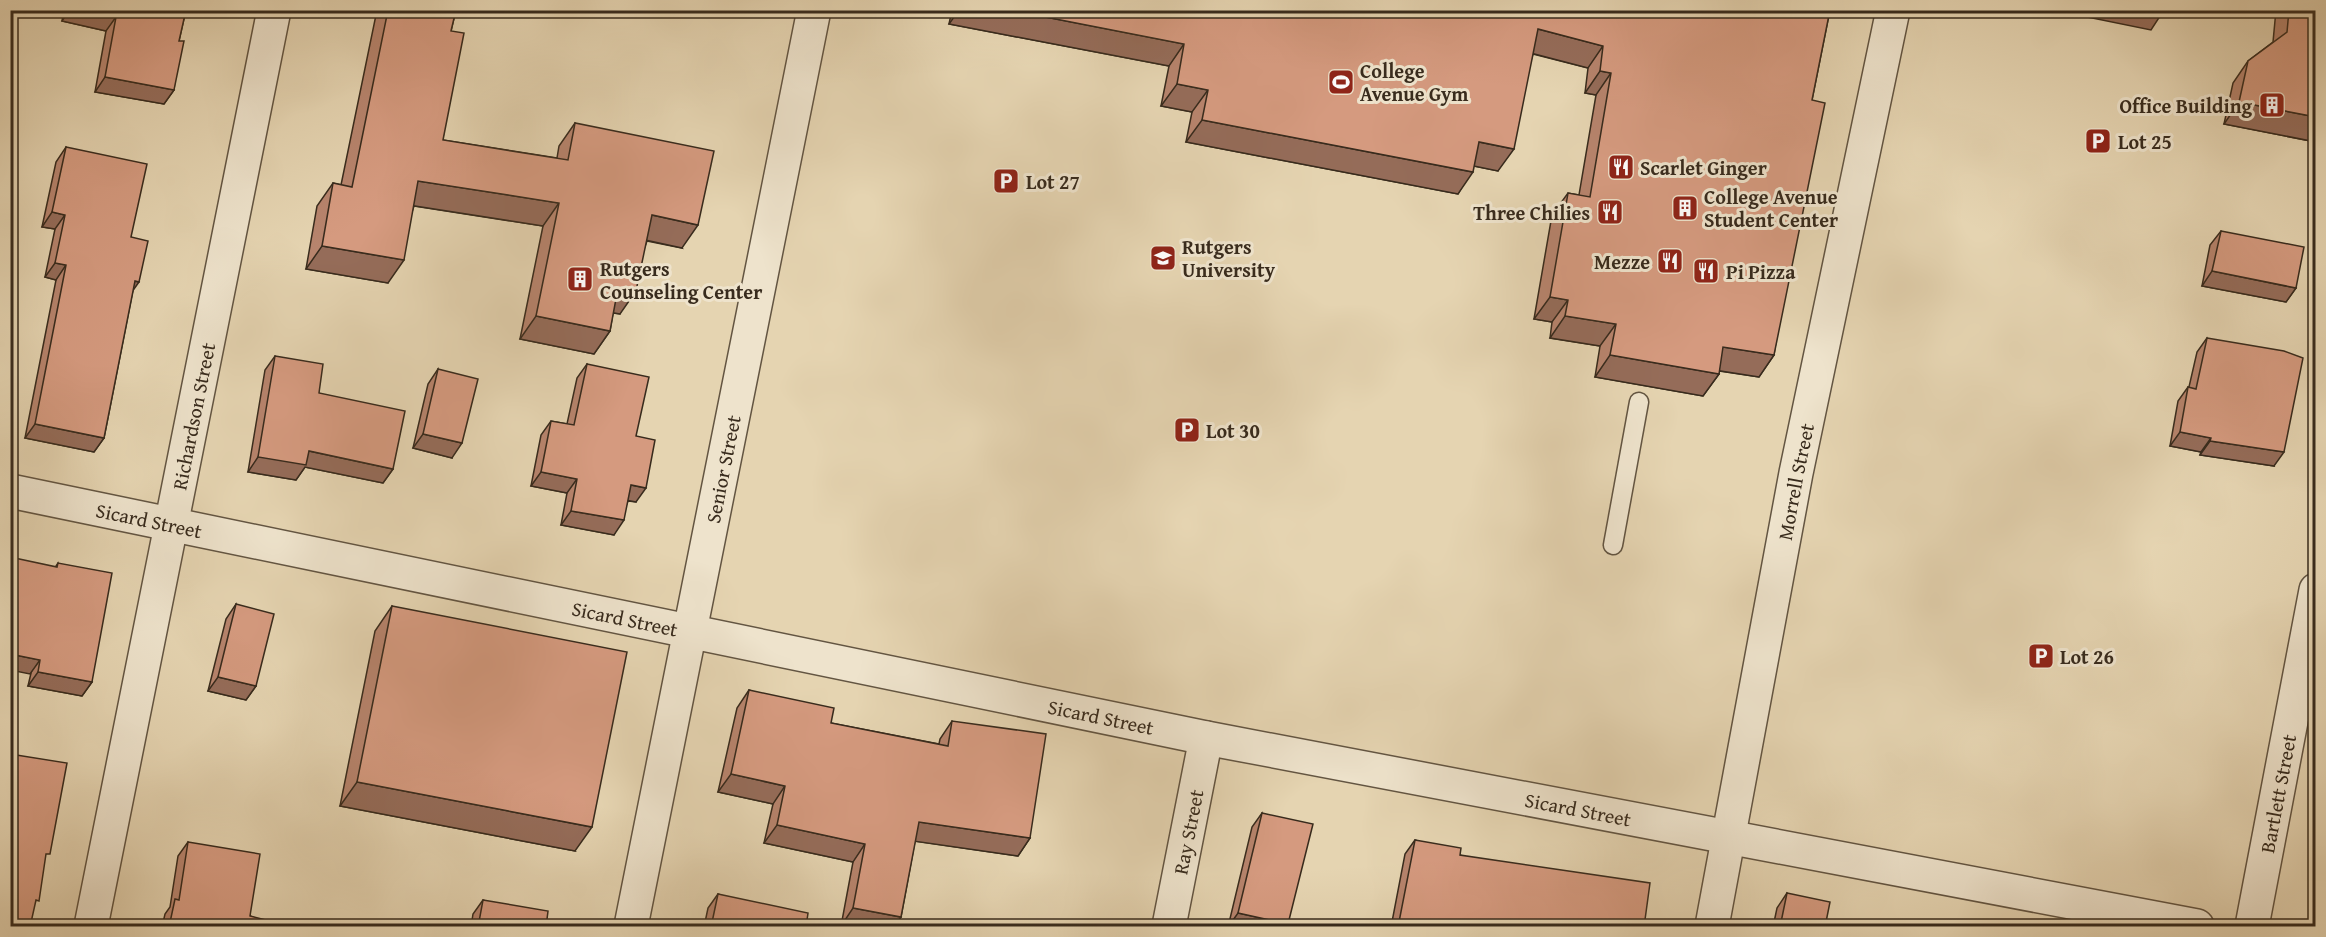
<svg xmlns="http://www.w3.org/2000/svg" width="2326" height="937" font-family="'Gentium Book Plus',serif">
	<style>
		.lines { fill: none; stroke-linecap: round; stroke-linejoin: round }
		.lane-casing { stroke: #635542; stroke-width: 21 }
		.street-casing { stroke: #635542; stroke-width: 36 }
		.lane { stroke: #eee3cc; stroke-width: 18 }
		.street { stroke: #eee3cc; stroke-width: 33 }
		.wall { fill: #b7846d; stroke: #382b1d; stroke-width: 1.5 }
		.shaded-wall { fill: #956c59; stroke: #382b1d; stroke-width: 1.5 }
		.building { fill: #d59a7f; stroke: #382b1d; stroke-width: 1.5 }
		.labels { text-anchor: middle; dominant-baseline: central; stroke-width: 6; stroke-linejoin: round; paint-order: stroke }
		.poi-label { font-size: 20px; font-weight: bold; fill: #382b1d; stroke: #eee3cc; text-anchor: start }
		.street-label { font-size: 20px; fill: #382b1d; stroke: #eee3cc }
	</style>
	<rect width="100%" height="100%" fill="#e5d4b1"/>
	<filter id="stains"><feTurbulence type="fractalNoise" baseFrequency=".00333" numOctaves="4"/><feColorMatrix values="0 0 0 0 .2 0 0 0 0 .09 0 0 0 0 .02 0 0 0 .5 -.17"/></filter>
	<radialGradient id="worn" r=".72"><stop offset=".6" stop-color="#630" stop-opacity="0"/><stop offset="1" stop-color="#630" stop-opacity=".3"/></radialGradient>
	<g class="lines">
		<defs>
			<polyline id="lane" points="1613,545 1639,402"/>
			<g id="street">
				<path id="s1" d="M10,491L1206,738L2197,926"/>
				<path id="s2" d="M91,926L274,10"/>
				<path id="s3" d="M631,926L814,10"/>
				<path id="s4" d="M1169,926L1206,738"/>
				<path id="s5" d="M1712,926L1796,473L1893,10"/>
				<path id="s6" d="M2252,926L2316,590"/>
			</g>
		</defs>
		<use href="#lane" class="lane-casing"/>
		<use href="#street" class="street-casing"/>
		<use href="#lane" class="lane"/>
		<use href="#street" class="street"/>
	</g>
	<g class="wall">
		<polygon points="64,10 186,10 179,41 174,90 164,104 95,92 106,31 62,21"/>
		<polygon points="377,10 456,10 451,31 443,140 557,158 559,146 575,123 682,248 647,241 620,314 613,313 610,331 594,354 520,339 543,226 414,206 388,283 306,269 317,206 333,183 341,185"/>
		<polygon points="952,10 1830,10 1812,100 1774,355 1759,377 1719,371 1719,374 1703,396 1595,377 1600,346 1550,338 1552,322 1534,319 1552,215 1568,193 1579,195 1596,95 1585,93 1588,68 1533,54 1498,171 1474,166 1458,194 1186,142 1192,112 1161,106 1169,66 949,24"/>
		<polygon points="2276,10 2316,10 2316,142 2224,124 2233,83 2248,61 2273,42"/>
		<polygon points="66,147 131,237 133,290 104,438 94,452 25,438 56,280 45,277 55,229 42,227 56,162"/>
		<polygon points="2221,231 2296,288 2286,302 2202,286 2210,245"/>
		<polygon points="2207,338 2274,466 2200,455 2201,452 2170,446 2178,401 2188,387 2189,387 2197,352"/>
		<polygon points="275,356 319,393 393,469 383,483 305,467 296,480 248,472 265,370"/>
		<polygon points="587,364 636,436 636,502 628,501 614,535 561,525 567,493 531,486 541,435 551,421 567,424 577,378"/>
		<polygon points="438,369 452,458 413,448 428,384"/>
		<polygon points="58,563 92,682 82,696 28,686 56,566"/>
		<polygon points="236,604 256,686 246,700 208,691 226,619"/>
		<polygon points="392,606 575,851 340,806 375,631"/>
		<polygon points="749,690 831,723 939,744 940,739 952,721 1030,838 1018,856 915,841 901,917 894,927 841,926 853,862 764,843 773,804 718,792 737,708"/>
		<polygon points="1262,813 1288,924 1287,927 1228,927 1252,827"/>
		<polygon points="1415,840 1460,855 1644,927 1391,927 1405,854"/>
		<polygon points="188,842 250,916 278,927 162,927 165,914 170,907 178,856"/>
		<polygon points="1787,893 1825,927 1773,927 1777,908"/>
		<polygon points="718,894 806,927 704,927 708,908"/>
		<polygon points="483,900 546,927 471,927 473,914"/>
	</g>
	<g class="shaded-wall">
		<polygon points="69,10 88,10 116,17 106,31 62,21"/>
		<polygon points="959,10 1009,10 1184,44 1169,66 949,24"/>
		<polygon points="2053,10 2164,10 2151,30"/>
		<polygon points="1538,29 1603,46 1588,68 1523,51"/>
		<polygon points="1600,71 1611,73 1596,95 1585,93"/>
		<polygon points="105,77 174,90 164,104 95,92"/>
		<polygon points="1177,84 1208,90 1192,112 1161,106"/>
		<polygon points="2239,102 2316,117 2316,142 2224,124"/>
		<polygon points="1202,120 1473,172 1458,194 1186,142"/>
		<polygon points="1479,142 1514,149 1498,171 1464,164"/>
		<polygon points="418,181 559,203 543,226 402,204"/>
		<polygon points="52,212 65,215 55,229 42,227"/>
		<polygon points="652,215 698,225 682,248 636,238"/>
		<polygon points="322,246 404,260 388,283 306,269"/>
		<polygon points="55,263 66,265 56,280 45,277"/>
		<polygon points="2212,271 2296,288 2286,302 2202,286"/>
		<polygon points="135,281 139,282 129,296"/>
		<polygon points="618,288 636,291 620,314 602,311"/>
		<polygon points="1550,297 1568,300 1552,322 1534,319"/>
		<polygon points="536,316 610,331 594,354 520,339"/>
		<polygon points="1565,316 1616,324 1600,346 1550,338"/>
		<polygon points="1723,347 1774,355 1759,377 1708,369"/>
		<polygon points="1610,355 1719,374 1703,396 1595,377"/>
		<polygon points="35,424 104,438 94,452 25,438"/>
		<polygon points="2180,432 2211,438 2201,452 2170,446"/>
		<polygon points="423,434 462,443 452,458 413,448"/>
		<polygon points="2210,441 2284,452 2274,466 2200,455"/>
		<polygon points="309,451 393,469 383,483 305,467 296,480 248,472 258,457"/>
		<polygon points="541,472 577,479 567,493 531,486"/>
		<polygon points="631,485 646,488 636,502 620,499"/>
		<polygon points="571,511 624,520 614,535 561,525"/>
		<polygon points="10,654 40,660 30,674 10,670"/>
		<polygon points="38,672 92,682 82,696 28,686"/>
		<polygon points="218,677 256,686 246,700 208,691"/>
		<polygon points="731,774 785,786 773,804 718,792"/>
		<polygon points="357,782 592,827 575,851 340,806"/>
		<polygon points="919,822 1030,838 1018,856 906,840"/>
		<polygon points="777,825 865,844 853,862 764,843"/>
		<polygon points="853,908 901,917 894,927 841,926"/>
		<polygon points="1238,913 1288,924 1287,927 1228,927"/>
	</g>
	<g class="building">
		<polygon points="88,10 186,10 179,41 184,41 174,90 105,77 116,17"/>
		<polygon points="388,10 456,10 451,31 464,33 443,140 568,160 575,123 714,151 698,225 652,215 636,291 618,288 610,331 536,316 559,203 418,181 404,260 322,246 333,183 352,187"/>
		<polygon points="1009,10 1830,10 1812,100 1825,103 1774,355 1723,347 1719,374 1610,355 1616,324 1565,316 1568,300 1550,297 1568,193 1590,197 1611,73 1600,71 1603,46 1538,29 1514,149 1479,142 1473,172 1202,120 1208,90 1177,84 1184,44"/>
		<polygon points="2289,10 2316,10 2316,117 2239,102 2248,61 2287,32"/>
		<polygon points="66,147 147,164 131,237 148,241 139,282 135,281 104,438 35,424 66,265 55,263 65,215 52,212"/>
		<polygon points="2221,231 2304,247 2296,288 2212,271"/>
		<polygon points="2207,338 2284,351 2303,358 2284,452 2210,441 2211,438 2180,432 2188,387 2196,389"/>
		<polygon points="275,356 323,364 319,393 405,411 393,469 309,451 306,465 258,457"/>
		<polygon points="587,364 649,377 636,436 655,440 646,488 631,485 624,520 571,511 577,479 541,472 551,421 574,425"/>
		<polygon points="438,369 478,379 462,443 423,434"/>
		<polygon points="10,557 57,567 58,563 112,573 92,682 38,672 40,660 10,654"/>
		<polygon points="236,604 274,614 256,686 218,677"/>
		<polygon points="392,606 627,652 592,827 357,782"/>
		<polygon points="749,690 834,708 831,723 948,746 952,721 1046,734 1030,838 919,822 901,917 853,908 865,844 777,825 785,786 731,774"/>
		<polygon points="10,754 67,763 50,854 46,854 39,901 36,900 30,927 10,927"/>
		<polygon points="1262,813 1313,824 1288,924 1238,913"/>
		<polygon points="1415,840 1461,848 1460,855 1650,883 1644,927 1398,927"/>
		<polygon points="188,842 260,854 250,916 278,923 278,927 169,927 175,899 179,900"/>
		<polygon points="1787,893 1830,902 1825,927 1780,927"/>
		<polygon points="718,894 808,913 806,927 711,927"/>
		<polygon points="483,900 548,911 546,927 478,927"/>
		<polygon points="1954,920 1990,927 1953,927"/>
	</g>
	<defs>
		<symbol id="stadium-square" viewBox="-11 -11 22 22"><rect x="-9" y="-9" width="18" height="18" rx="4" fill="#8f2418" stroke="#eee3cc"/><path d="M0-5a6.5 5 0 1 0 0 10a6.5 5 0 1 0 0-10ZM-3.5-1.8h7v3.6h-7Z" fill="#fff"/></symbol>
		<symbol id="building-square" viewBox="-11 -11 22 22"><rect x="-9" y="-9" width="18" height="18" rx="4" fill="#8f2418" stroke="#eee3cc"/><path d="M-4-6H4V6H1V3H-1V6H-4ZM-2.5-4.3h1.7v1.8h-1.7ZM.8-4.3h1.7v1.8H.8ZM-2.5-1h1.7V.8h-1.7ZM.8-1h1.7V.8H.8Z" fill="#fff"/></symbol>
		<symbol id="parking-square" viewBox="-11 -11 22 22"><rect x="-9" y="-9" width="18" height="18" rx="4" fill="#8f2418" stroke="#eee3cc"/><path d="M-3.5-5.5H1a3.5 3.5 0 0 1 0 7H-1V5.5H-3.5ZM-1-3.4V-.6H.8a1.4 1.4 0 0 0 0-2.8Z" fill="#fff"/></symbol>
		<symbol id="restaurant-square" viewBox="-11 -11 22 22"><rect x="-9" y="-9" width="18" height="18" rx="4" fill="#8f2418" stroke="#eee3cc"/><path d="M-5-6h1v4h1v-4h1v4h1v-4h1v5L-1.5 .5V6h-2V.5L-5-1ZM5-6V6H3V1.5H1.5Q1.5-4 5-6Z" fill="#fff"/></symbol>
		<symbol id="university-square" viewBox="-11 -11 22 22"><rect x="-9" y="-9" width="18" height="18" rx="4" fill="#8f2418" stroke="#eee3cc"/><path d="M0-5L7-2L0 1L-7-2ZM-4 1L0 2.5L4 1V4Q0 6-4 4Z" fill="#fff"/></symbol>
	</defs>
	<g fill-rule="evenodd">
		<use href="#stadium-square" x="1326" y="67" width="30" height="30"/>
		<use href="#building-square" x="2257" y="90" width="30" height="30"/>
		<use href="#parking-square" x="2083" y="126" width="30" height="30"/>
		<use href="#restaurant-square" x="1606" y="152" width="30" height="30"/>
		<use href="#parking-square" x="991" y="166" width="30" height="30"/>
		<use href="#building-square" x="1670" y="193" width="30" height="30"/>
		<use href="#restaurant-square" x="1595" y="197" width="30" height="30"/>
		<use href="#university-square" x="1148" y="243" width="30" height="30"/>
		<use href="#restaurant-square" x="1655" y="246" width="30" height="30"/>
		<use href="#restaurant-square" x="1691" y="256" width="30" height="30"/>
		<use href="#building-square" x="565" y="264" width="30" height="30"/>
		<use href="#parking-square" x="1172" y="415" width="30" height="30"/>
		<use href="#parking-square" x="2026" y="641" width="30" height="30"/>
	</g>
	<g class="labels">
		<g class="poi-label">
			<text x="1360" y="70">College<tspan x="1360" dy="23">Avenue Gym</tspan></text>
			<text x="2252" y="105" text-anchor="end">Office Building</text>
			<text x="2118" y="141">Lot 25</text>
			<text x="1640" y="167">Scarlet Ginger</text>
			<text x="1026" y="181">Lot 27</text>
			<text x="1704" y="196">College Avenue<tspan x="1704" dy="23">Student Center</tspan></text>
			<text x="1590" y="212" text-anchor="end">Three Chilies</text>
			<text x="1182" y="246">Rutgers<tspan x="1182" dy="23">University</tspan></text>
			<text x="1650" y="261" text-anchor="end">Mezze</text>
			<text x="600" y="268">Rutgers<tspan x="600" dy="23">Counseling Center</tspan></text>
			<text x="1726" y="271">Pi Pizza</text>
			<text x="1206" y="430">Lot 30</text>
			<text x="2060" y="656">Lot 26</text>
		</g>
		<g class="street-label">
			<text stroke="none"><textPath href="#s2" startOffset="520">Richardson Street</textPath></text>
			<text stroke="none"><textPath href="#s3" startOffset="466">Senior Street</textPath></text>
			<text stroke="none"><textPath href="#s5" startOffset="452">Morrell Street</textPath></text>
			<text stroke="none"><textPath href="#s1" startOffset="142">Sicard Street</textPath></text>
			<text stroke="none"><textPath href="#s1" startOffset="628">Sicard Street</textPath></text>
			<text stroke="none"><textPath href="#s1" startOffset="1114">Sicard Street</textPath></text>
			<text stroke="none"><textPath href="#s6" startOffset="135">Bartlett Street</textPath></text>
			<text stroke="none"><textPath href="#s1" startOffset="1600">Sicard Street</textPath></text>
			<text stroke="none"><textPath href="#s4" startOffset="96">Ray Street</textPath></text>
		</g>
	</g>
	<rect width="2326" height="937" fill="none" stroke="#e5d4b1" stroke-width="36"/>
	<rect x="12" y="12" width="2302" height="913" fill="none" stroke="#382b1d" stroke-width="3"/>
	<rect x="18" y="18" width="2290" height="901" fill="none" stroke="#382b1d" stroke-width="1.5"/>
	<rect width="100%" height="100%" filter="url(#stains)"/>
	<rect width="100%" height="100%" fill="url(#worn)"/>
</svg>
